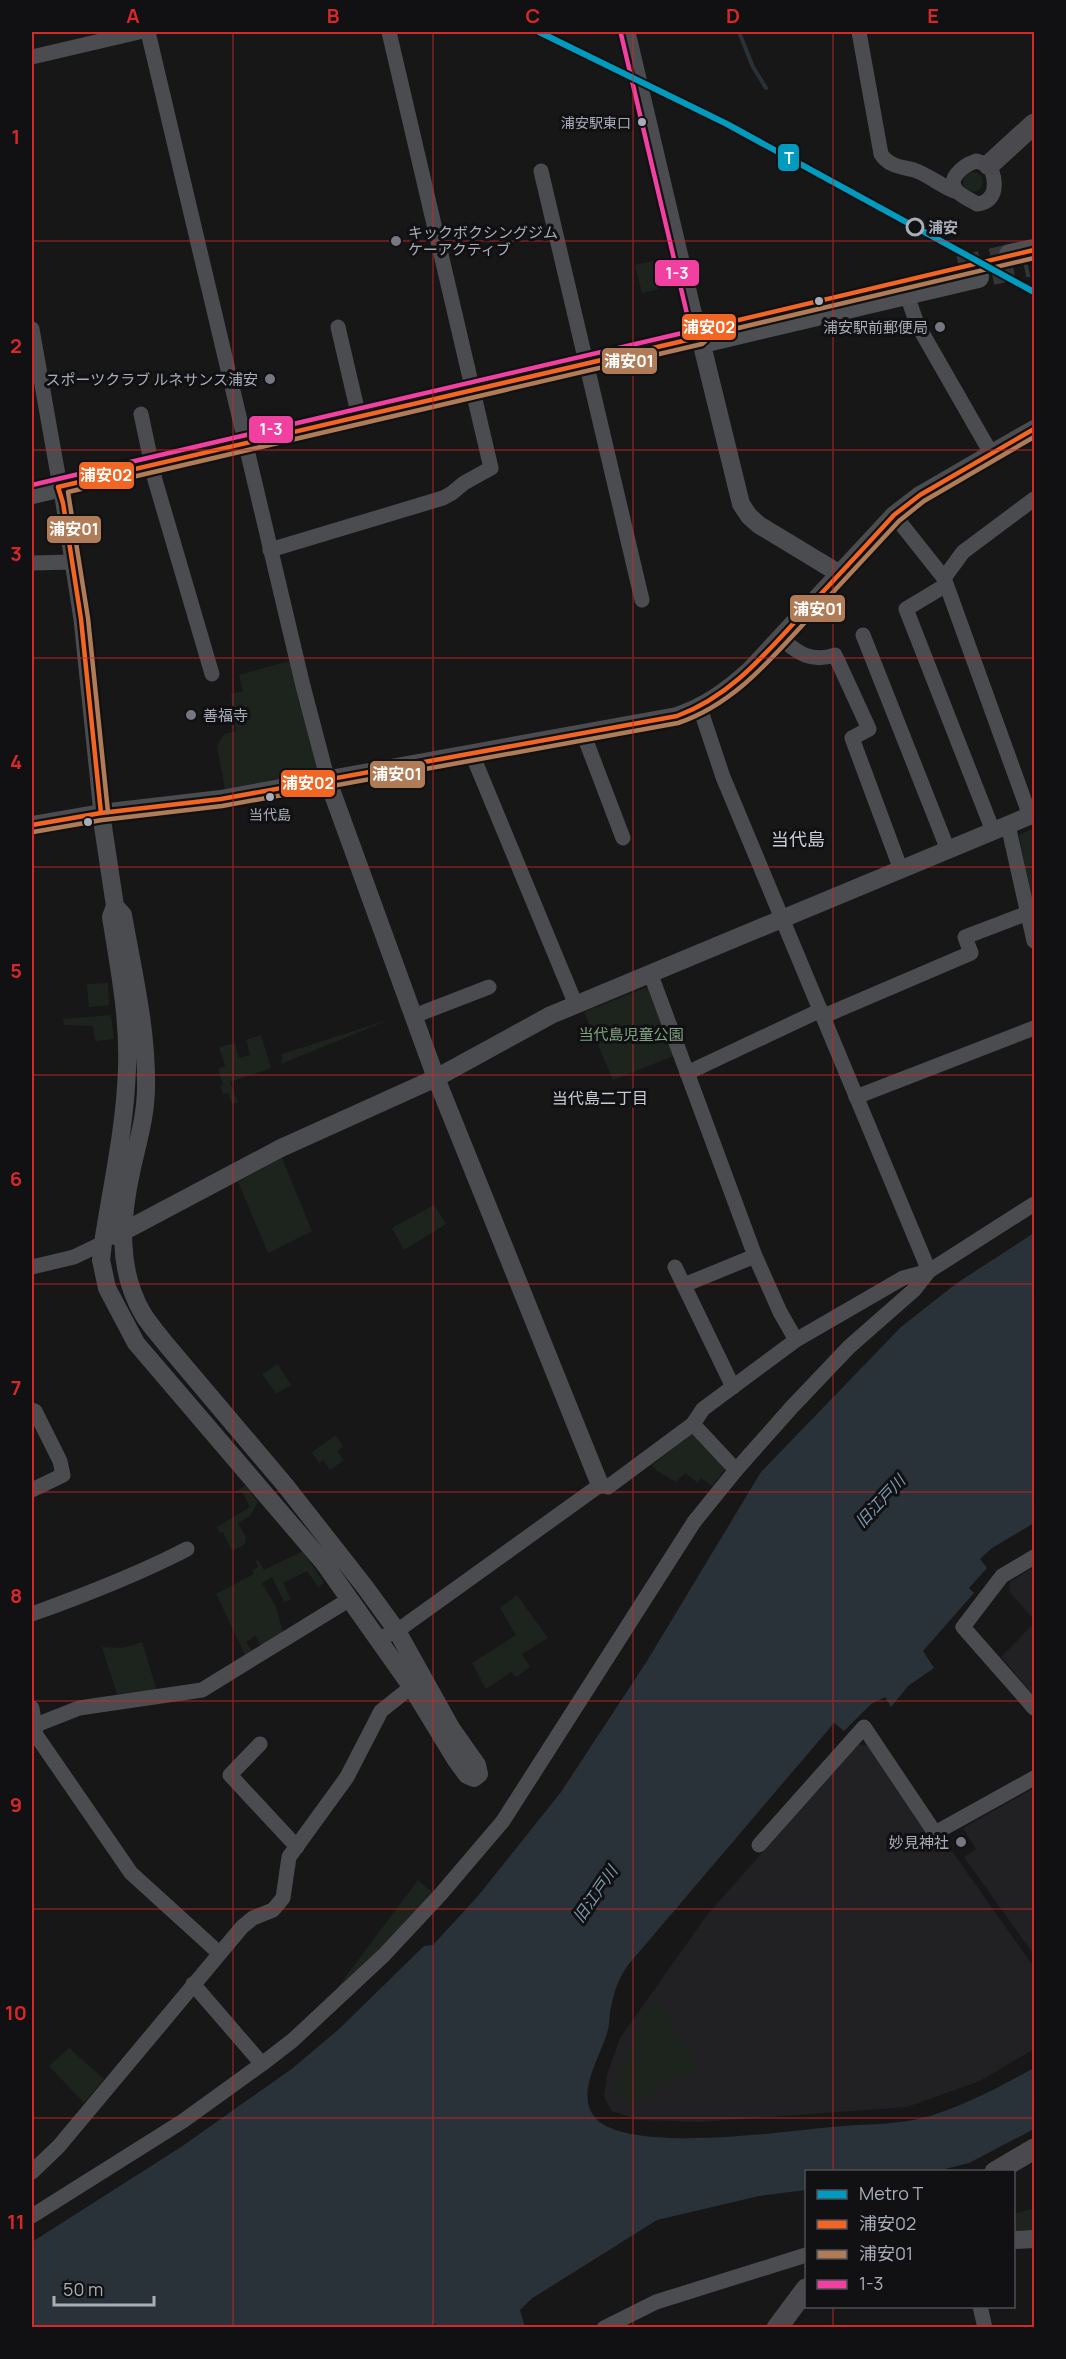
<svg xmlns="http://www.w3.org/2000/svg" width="1066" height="2359" font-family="Manrope,'Noto Sans JP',sans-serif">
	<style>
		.built { fill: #212123 }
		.green { fill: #1d241e }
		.water { fill: #2a3239 }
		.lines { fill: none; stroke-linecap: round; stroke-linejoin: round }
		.stream { stroke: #2a3239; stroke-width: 4 }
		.primary-tunnel { stroke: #343537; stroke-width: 22; stroke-dasharray: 22 11; stroke-linecap: butt }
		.minor { stroke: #4b4c50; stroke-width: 15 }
		.tertiary { stroke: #4b4c50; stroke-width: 18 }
		.secondary { stroke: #4a4a4e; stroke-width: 21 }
		.primary { stroke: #4d4f52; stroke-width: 22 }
		.bus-1-casing { stroke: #111113; stroke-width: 9 }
		.bus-2-casing { stroke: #111113; stroke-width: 9 }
		.bus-3-casing { stroke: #111113; stroke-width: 9 }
		.bus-1 { stroke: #f26522; stroke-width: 4.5 }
		.bus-2 { stroke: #b07c57; stroke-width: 4.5 }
		.bus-3 { stroke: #f240a1; stroke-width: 4.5 }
		.metro-1-casing { stroke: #111113; stroke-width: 10 }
		.metro-1 { stroke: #009bbf; stroke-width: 6 }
		.grid { fill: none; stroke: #d62828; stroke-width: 1.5; stroke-opacity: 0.55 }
		.bus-dot { fill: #a8adb8; stroke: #111113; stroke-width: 2 }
		.stop-dot { fill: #111113; stroke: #a8adb8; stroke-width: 3 }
		.poi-dot { fill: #757880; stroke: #111113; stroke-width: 2 }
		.labels { text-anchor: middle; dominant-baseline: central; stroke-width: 6; stroke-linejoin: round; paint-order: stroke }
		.bus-label { font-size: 14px; fill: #a8adb8; stroke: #111113; text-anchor: end }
		.stop-label { font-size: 15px; font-weight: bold; fill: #a8adb8; stroke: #111113; text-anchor: start }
		.poi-label { font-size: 15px; fill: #a8adb8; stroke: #111113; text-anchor: end }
		.park-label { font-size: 15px; fill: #7fa381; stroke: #111113 }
		.neighbourhood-label { font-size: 16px; fill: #c9ccd4; stroke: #111113 }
		.water-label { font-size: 16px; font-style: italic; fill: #7f9bb3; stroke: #111113 }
		.quarter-label { font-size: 18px; fill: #c9ccd4; stroke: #111113 }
		.line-badge { stroke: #111113; stroke-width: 2 }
		.badge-label { font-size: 16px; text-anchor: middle; font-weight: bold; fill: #fff }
		.neatline { fill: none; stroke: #d62828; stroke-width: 2 }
		.grid-label { font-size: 20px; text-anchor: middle; font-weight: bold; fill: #d62828 }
	</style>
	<rect width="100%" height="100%" fill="#171717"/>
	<g class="built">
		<polygon points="1034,1567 1034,1620 1009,1591 1010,1582"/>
		<polygon points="1034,1623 1034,1696 1001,1657"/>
		<polygon points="858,1744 871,1746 931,1840 949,1847 1034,1967 1034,2049 980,2081 907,2107 700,2122 638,2120 612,2111 604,2097 607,2075 620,2038 707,1915"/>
		<polygon points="1034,1788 1034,1955 964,1857 976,1849 963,1828"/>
	</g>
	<g class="green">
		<circle cx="973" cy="182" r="10"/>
		<polygon points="653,261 659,289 642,293 635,265"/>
		<polygon points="289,661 317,769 312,777 225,790 217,746 224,734 236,731 231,694 243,691 239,675"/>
		<polygon points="1034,828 1034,900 1032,902 1019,835"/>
		<polygon points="108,983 109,1005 89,1007 87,984"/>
		<polygon points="650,986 676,1055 613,1080 584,1012"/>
		<polygon points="111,1015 114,1039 95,1041 93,1026 64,1025 63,1019"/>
		<polygon points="391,1019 281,1064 282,1054"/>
		<polygon points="261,1035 271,1068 230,1082 238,1102 232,1104 228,1093 223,1094 220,1086 223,1085 218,1069 225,1066 219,1047 235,1043 239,1058 250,1055 246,1040"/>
		<polygon points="282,1158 312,1231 268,1253 238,1182"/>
		<polygon points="434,1205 446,1224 404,1250 392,1228"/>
		<polygon points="278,1364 291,1385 276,1394 262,1374"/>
		<polygon points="693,1433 726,1468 712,1486 701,1478 698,1483 685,1473 676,1482 656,1470 652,1465"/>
		<polygon points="336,1435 343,1446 337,1451 344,1460 330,1470 323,1460 319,1463 312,1452"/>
		<polygon points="245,1485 258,1502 250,1516 238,1523 246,1537 245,1544 232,1551 223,1532 220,1533 217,1527 250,1507 242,1492 235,1493"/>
		<polygon points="303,1551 324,1583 318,1587 307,1571 283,1583 291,1600 284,1602 272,1577 262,1583 276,1607 283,1632 262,1647 255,1636 246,1642 253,1653 246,1657 216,1594 254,1574 252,1570 258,1567 256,1562 258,1560 264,1570"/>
		<polygon points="517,1595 548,1638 522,1654 530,1667 516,1677 511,1672 486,1689 472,1663 516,1635 500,1608"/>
		<polygon points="142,1642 157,1691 117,1694 102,1647 122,1648"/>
		<polygon points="418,1880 434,1894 399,1932 332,1995"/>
		<polygon points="648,2003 665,2013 698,2068 631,2105 613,2091"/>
		<polygon points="69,2048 104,2079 84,2103 49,2066"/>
		<polygon points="1034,2208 1034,2231 1014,2233 1014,2214"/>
	</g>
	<path class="water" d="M1034,1233V1523L992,1548L980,1559L987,1568L969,1588L974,1593L923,1651L934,1668L908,1686L891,1707L885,1697L871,1704L844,1731L834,1723L628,1965C619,1978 614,1991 611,2007C609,2015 610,2025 607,2033C600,2057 577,2092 593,2115C620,2156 786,2131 832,2127C860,2124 891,2125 918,2119C957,2110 999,2087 1034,2068V2129L969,2163L937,2171L806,2172V2190L759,2196L657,2220L531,2299L520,2310L525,2327L442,2328L435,2324L424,2328L32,2327V2242L181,2147L293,2068L339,2029L424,1946L433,1945L478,1896L561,1792L647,1661L761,1472L901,1327L957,1283Z"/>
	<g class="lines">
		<polyline class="stream" points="739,32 753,67 766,88"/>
		<g class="primary-tunnel">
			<polyline points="959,267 1010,255"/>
			<polyline points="992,274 1028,266"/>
		</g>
		<g class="minor">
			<polyline points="148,32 303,686 328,781"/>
			<polyline points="628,32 700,337"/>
			<path d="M859,32L881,154C888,166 902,167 914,170C929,175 942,187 957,192"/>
			<polyline points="32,57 139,32"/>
			<path d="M976,161L989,165C997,180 998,202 977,204C971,200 965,198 959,193C943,180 964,165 976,161Z"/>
			<polyline points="541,171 642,600"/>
			<polyline points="907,295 917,324 992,455"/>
			<polyline points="338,327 359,417"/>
			<polyline points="32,329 63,503 81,619 101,813"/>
			<polyline points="141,414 155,480 212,674"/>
			<polyline points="894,515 944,578 1030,816"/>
			<polyline points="270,550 443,498 452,493 464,483 491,468 389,32"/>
			<polyline points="32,563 72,562"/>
			<polyline points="944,578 963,552 1034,499"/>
			<polyline points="946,585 906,609 993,831"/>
			<polyline points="863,635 948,850"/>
			<path d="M780,638C798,653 811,663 835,655L869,729L852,738L901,870"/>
			<polyline points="583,733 623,838"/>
			<polyline points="472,754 576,1005"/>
			<polyline points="1008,825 1034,941"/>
			<polyline points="651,975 755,1256 780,1312 796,1340"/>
			<polyline points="414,1016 489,987"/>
			<polyline points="824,1016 971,953 965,937 1028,913"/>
			<polyline points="687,1073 821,1010"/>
			<polyline points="856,1097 1034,1028"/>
			<polyline points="32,1267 74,1257 103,1243"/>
			<polyline points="675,1267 733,1387"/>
			<polyline points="684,1285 755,1256"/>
			<polyline points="32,1410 35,1411 60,1461 63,1475 32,1490"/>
			<polyline points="693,1424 736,1470"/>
			<polyline points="1034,1557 1002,1576 963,1627 1034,1708"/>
			<path d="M32,1614C85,1595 137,1575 187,1549"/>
			<polyline points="378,1639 397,1631 600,1485 608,1487 693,1424 703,1409 796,1340 903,1278 929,1271 723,777 700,708"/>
			<polyline points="32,1708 36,1735 131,1873 219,1953"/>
			<polyline points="36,1725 79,1708 202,1690 350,1599"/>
			<polyline points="260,1744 230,1775 297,1847"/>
			<polyline points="759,1845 864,1727 935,1833 1034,1778"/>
			<polyline points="193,1984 262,2064"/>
			<polyline points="32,2172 59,2146 242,1927 253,1918 273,1910 283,1898 289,1857 347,1777 381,1711 420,1680"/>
			<polyline points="32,2216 183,2121 262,2064 293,2040 384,1955 440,1895 503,1821 694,1522 736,1470 791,1408 849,1347 915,1289 929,1271 1034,1204"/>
			<polyline points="980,2306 985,2328"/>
			<polyline points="604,2328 656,2302 806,2255"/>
		</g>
		<g class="tertiary">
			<polyline points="700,337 741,504 749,516 759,525 840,574"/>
			<polyline points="328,781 436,1078 600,1485"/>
			<path d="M101,813L115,906L111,917C119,967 129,1018 127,1069C125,1128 112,1185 103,1243L101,1260L107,1288L136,1343L324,1563L411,1686L456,1760L467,1775L474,1778L479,1774L477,1765L451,1728L397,1631L365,1587L285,1485L165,1343C158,1334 149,1324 143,1314C116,1268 121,1217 132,1168C138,1141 146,1115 146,1087C147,1029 133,972 123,915L115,906"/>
			<path d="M32,825L101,813L221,799L677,716C706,706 727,691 750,670L894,515L920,495L1034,429"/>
			<polyline points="115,1236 281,1148 436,1078 551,1015 1034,814"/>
			<polyline points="1014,2240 1034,2239"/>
		</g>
		<g class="secondary">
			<polyline points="989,165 1034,124"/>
			<polyline points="995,2172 1034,2149"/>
			<polyline points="777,2328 806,2289"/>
		</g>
		<g class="primary">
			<polyline points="1010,255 1034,250"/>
			<polyline points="32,493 700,337 711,340 978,277"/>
		</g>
		<defs>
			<g id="bus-1">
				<polyline points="101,813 81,619 63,503 58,487 700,337 709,327 1034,250"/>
				<path d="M32,825L101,813L221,799L677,716C731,696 765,654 803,613C834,580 864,548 894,515L920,495L1034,429"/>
			</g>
			<g id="bus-2">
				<polyline points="108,812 88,618 68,492 702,344 713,334 1034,258"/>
				<path d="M33,832L102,820L222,806L678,723C734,704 770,660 809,618C839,586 869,553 899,521L924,501L1034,437"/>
			</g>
			<polyline id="bus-3" points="32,485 691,331 621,34"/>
		</defs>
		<use href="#bus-1" class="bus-1-casing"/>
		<use href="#bus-2" class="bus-2-casing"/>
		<use href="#bus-3" class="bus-3-casing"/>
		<use href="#bus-1" class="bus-1"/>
		<use href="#bus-2" class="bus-2"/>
		<use href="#bus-3" class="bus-3"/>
		<defs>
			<polyline id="metro-1" points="539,32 727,124 1034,292"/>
		</defs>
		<use href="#metro-1" class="metro-1-casing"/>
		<use href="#metro-1" class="metro-1"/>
	</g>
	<path class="grid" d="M233,32V2328M433,32V2328M633,32V2328M833,32V2172M32,241H1034M32,450H1034M32,658H1034M32,867H1034M32,1075H1034M32,1284H1034M32,1492H1034M32,1701H1034M32,1909H1034M32,2118H1034M833,2306V2328"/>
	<g class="bus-dot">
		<circle cx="642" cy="122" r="5"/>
		<circle cx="819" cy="301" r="5"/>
		<circle cx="270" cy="797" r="5"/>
		<circle cx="88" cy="822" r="5"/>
	</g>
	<circle class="stop-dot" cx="915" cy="227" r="8"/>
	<g class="poi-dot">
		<circle cx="396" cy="241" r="6"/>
		<circle cx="940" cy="327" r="6"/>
		<circle cx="270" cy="379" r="6"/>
		<circle cx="191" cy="715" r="6"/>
		<circle cx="961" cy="1842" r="6"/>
	</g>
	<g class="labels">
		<g class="bus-label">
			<text x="631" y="122">浦安駅東口</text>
			<text x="270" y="814" text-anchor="middle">当代島</text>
		</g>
		<g class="stop-label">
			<text x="928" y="227">浦安</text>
		</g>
		<g class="poi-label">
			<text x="408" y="232" text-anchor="start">キックボクシングジム<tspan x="408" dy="17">ケーアクティブ</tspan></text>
			<text x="928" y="327">浦安駅前郵便局</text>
			<text x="258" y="379">スポーツクラブ ルネサンス浦安</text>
			<text x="203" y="715" text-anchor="start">善福寺</text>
			<text x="949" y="1842">妙見神社</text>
		</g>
		<g class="park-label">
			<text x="631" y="1034">当代島児童公園</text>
		</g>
		<g class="neighbourhood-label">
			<text x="600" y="1098">当代島二丁目</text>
		</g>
		<g class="water-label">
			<text transform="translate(880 1501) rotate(-47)">旧江戸川</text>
			<text transform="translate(595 1894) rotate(-55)">旧江戸川</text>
		</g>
		<g class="quarter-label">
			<text x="798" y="839">当代島</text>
		</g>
	</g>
	<g class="line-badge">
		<rect x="777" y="143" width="23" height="29" rx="6" fill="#009bbf"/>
		<rect x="654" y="259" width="46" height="28" rx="6" fill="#f240a1"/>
		<rect x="681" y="313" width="56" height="28" rx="6" fill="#f26522"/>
		<rect x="601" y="347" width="57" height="28" rx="6" fill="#b07c57"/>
		<rect x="248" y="415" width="46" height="29" rx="6" fill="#f240a1"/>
		<rect x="78" y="461" width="57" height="29" rx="6" fill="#f26522"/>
		<rect x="46" y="515" width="56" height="29" rx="6" fill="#b07c57"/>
		<rect x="789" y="594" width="57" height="29" rx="6" fill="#b07c57"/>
		<rect x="369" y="760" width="57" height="29" rx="6" fill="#b07c57"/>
		<rect x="280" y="769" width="56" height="29" rx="6" fill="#f26522"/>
	</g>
	<g class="badge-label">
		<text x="789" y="164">T</text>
		<text x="677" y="279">1-3</text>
		<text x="709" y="333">浦安02</text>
		<text x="629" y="367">浦安01</text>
		<text x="271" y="435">1-3</text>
		<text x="106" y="481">浦安02</text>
		<text x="74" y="535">浦安01</text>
		<text x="818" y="615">浦安01</text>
		<text x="397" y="780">浦安01</text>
		<text x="308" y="789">浦安02</text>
	</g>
	<rect width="1066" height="2359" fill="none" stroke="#111113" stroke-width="66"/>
	<rect x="805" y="2170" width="210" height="138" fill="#111113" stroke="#4d4f55" stroke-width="1.5"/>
	<rect x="817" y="2190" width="30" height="9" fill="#009bbf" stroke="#4d4f55" stroke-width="1.5"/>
	<text x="859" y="2200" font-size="18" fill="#a8adb8">Metro T</text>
	<rect x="817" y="2220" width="30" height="9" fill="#f26522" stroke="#4d4f55" stroke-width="1.5"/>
	<text x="859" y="2230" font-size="18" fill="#a8adb8">浦安02</text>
	<rect x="817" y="2250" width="30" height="9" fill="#b07c57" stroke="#4d4f55" stroke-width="1.5"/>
	<text x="859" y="2260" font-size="18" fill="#a8adb8">浦安01</text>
	<rect x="817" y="2280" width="30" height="9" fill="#f240a1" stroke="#4d4f55" stroke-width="1.5"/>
	<text x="859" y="2290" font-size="18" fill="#a8adb8">1-3</text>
	<path d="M54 2296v9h100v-9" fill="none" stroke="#a8adb8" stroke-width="3"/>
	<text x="63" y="2296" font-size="18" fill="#a8adb8" stroke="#111113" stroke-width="4.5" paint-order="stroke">50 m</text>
	<rect x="33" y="33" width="1000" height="2293" class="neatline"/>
	<g class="grid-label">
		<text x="133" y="23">A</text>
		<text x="333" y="23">B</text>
		<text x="533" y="23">C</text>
		<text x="733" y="23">D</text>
		<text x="933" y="23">E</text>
		<text x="16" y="144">1</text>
		<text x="16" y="353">2</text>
		<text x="16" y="561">3</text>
		<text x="16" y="769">4</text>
		<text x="16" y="978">5</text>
		<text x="16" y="1186">6</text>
		<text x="16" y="1395">7</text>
		<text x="16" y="1603">8</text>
		<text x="16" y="1812">9</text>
		<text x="16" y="2020">10</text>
		<text x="16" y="2229">11</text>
	</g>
</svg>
